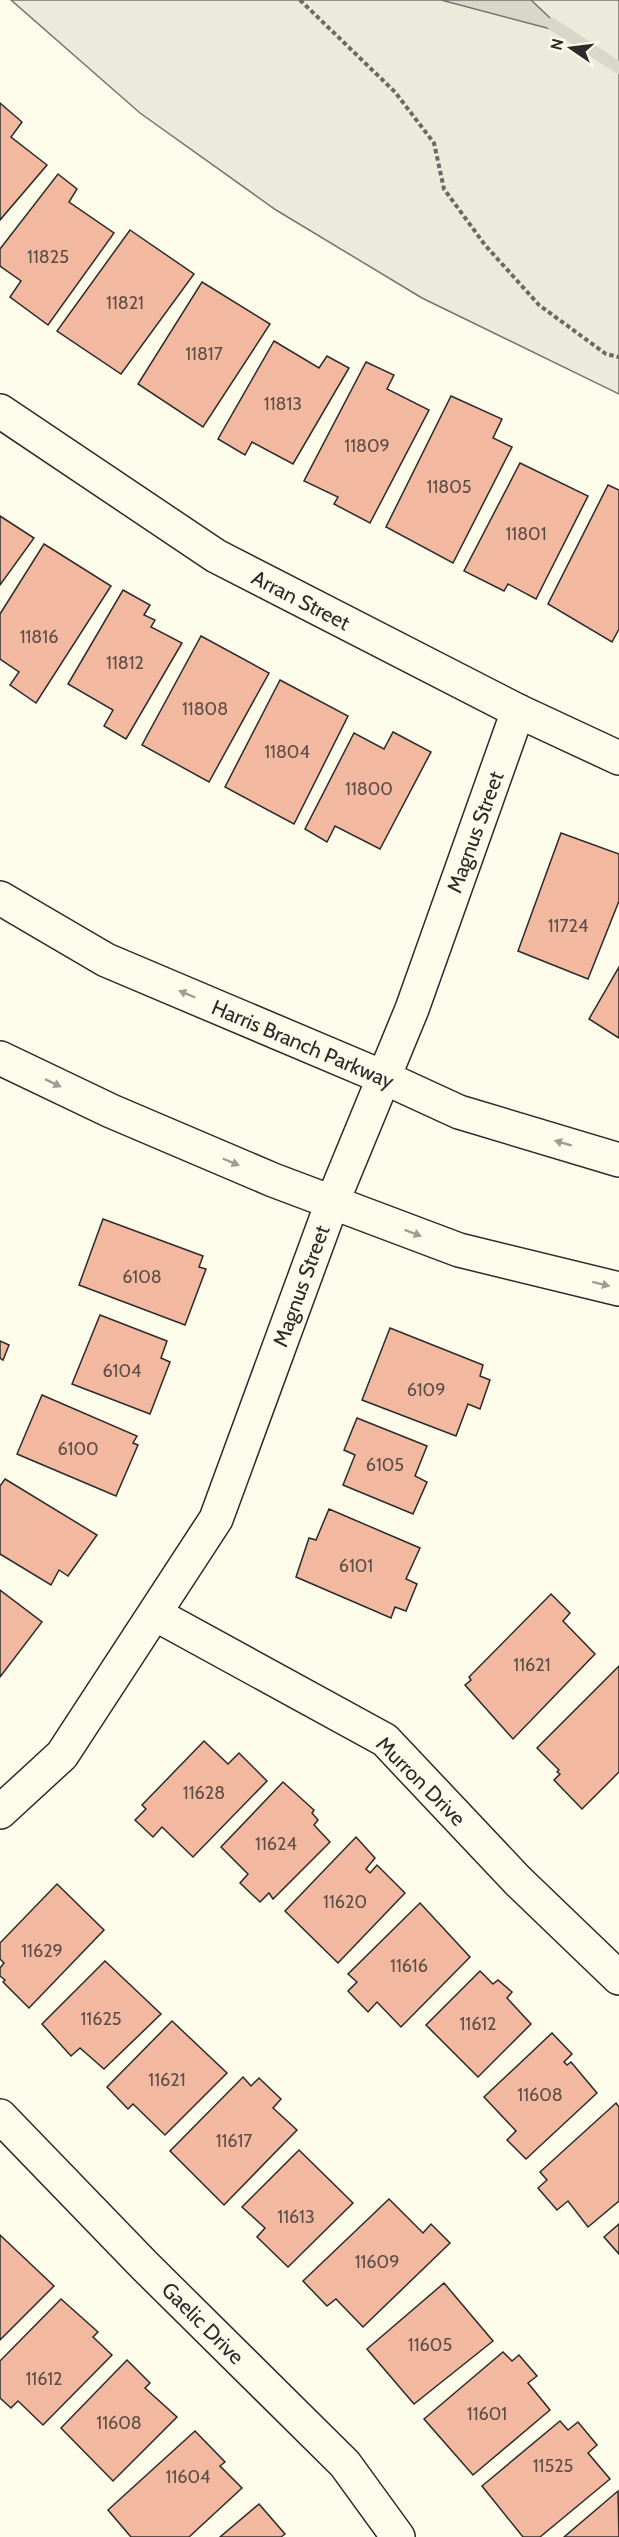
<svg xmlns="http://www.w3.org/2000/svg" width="619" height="2537" font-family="Cabin,sans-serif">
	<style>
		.green { fill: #ecebdb; stroke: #74746e; stroke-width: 1.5 }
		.water { fill: #d8d7c9; stroke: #74746e; stroke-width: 1.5 }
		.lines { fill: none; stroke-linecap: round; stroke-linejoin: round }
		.stream { stroke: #d8d7c9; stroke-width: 12 }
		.building { fill: #f2b8a0; stroke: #2b2b2b; stroke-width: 1.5 }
		.minor-casing { stroke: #2b2b2b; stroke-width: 36 }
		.major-casing { stroke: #2b2b2b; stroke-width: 36 }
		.path { stroke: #6a6964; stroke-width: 4; stroke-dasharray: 4.5 3; stroke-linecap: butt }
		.minor { stroke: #fdfbea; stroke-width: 33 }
		.major { stroke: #fdfbea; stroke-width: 33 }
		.oneway { fill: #9e9d94 }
		.labels { text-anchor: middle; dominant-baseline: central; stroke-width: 4.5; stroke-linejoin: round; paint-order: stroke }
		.number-label { font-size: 18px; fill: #5d4e48 }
		.street-label { font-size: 21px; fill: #2b2b2b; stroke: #fdfbea }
	</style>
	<rect width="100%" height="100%" fill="#fdfbea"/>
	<polygon class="green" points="11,0 619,0 619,394 422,298 276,210 140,113"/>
	<polygon class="water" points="441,0 531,0 566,33"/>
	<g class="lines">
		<polyline class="stream" points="552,24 619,68"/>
	</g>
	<g class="building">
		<polygon points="0,103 22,122 11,137 47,165 0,220"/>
		<polygon points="58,174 77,189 69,202 114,233 48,325 10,297 21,281 0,266 0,249"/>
		<polygon points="130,230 194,274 121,374 57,331"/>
		<polygon points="202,282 270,324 203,427 138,384"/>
		<polygon points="274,341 319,368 327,356 349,368 293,464 252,442 245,455 218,439"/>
		<polygon points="366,362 394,375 387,389 429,410 370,523 334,504 338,497 304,481"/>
		<polygon points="451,396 502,419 493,438 512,447 453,563 386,527"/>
		<polygon points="520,463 588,496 536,599 508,584 504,591 464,571"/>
		<polygon points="608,485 619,490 619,629 612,642 548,604"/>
		<polygon points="0,516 34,538 0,585"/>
		<polygon points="44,544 111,586 36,703 10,685 19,672 0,659 0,614"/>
		<polygon points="123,590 150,605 144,615 155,620 151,627 182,643 126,739 104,726 113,710 68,684"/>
		<polygon points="201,636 269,673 209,782 142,745"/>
		<polygon points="280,680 348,716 294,824 225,787"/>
		<polygon points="393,732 431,752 380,849 335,826 327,842 305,829 354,733 384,749"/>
		<polygon points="561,833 619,854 619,901 588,979 518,951"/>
		<polygon points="619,967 619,1038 589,1019"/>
		<polygon points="103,1219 203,1256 199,1267 206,1269 185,1325 79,1285"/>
		<polygon points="100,1315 167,1341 161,1358 170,1362 150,1414 72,1384"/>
		<polygon points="390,1328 483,1365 480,1376 490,1380 480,1409 468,1404 456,1436 362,1400"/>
		<polygon points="0,1341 9,1345 3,1360 0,1358"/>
		<polygon points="42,1395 137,1436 133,1443 138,1445 116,1496 17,1454"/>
		<polygon points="357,1418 427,1446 415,1476 427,1482 413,1514 343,1485 355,1455 344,1450"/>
		<polygon points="5,1479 97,1535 68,1576 59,1570 51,1585 0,1554 0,1486"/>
		<polygon points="329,1509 420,1548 406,1579 417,1584 406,1611 395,1607 391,1618 296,1577 309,1538 316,1540"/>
		<polygon points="0,1590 42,1622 0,1677"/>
		<polygon points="551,1594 570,1613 563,1621 595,1654 513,1739 465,1685 471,1680 469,1677"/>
		<polygon points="619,1666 619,1772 582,1809 554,1780 560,1774 557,1772 559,1770 537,1748"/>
		<polygon points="204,1741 228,1764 239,1753 267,1781 193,1857 162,1827 153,1837 135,1820 146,1809 142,1805"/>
		<polygon points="283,1782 314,1810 312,1813 318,1820 314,1825 330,1842 273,1899 269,1893 260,1902 240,1883 248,1874 221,1847"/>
		<polygon points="356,1837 375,1858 366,1869 370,1873 377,1865 405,1893 338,1963 285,1911"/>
		<polygon points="57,1884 104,1930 29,2008 3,1982 5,1980 0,1976 0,1968 4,1963 0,1959 0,1943"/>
		<polygon points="420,1903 470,1957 401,2027 377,2002 368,2012 348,1991 357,1982 348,1974"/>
		<polygon points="105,1961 161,2014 104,2069 80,2048 71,2056 42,2024"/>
		<polygon points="480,1971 493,1984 498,1980 512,1992 507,1998 531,2024 478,2077 426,2025"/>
		<polygon points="172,2021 227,2073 165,2135 133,2104 128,2109 107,2087"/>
		<polygon points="552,2033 572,2054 564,2062 567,2065 571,2062 597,2093 526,2159 507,2140 516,2131 484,2097"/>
		<polygon points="243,2077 251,2086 259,2078 281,2099 273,2108 297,2130 224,2205 170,2151"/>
		<polygon points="616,2103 619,2107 619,2201 588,2227 568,2201 557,2210 538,2188 547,2180 540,2172"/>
		<polygon points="299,2150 353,2203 288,2267 257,2237 265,2228 242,2207"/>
		<polygon points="389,2199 423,2233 431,2224 450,2243 363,2327 336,2299 327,2306 303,2281"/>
		<polygon points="619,2224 619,2254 604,2237"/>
		<polygon points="0,2235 54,2286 0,2340"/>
		<polygon points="444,2283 493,2341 414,2404 367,2349"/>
		<polygon points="61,2299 98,2332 93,2337 112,2355 43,2425 18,2401 11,2408 0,2398 0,2361"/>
		<polygon points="503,2352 512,2361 519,2355 537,2376 528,2383 550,2410 473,2475 424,2419"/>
		<polygon points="127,2360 150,2383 145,2388 177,2417 113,2481 61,2428"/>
		<polygon points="560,2421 568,2430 578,2422 597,2445 588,2453 610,2479 540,2537 523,2537 482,2486"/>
		<polygon points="195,2431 225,2462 220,2466 242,2488 189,2537 131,2537 108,2510"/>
		<polygon points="618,2491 619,2537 564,2537"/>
		<polygon points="259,2504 285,2534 281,2537 220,2537"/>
	</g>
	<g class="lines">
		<defs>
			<g id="minor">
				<polyline points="0,411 216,556 518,711 619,758"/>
				<polyline points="155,1614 385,1740 518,1881 619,1978"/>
				<polyline points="0,1812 62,1755 216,1519 332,1203 412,1009 518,711"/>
				<polyline points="0,2116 144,2265 345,2464 398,2537"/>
			</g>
			<g id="major">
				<polyline points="0,898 106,960 385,1078 459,1112 619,1160"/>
				<polyline points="0,1058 111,1111 273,1180 459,1250 619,1289"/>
			</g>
		</defs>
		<use href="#minor" class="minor-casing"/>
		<use href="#major" class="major-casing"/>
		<polyline class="path" points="300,0 395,92 434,143 444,189 485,245 539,305 606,354 619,357"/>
		<use href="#minor" class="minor"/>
		<use href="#major" class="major"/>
	</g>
	<defs><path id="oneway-solid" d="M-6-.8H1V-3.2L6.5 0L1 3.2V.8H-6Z" transform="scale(1.5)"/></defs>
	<g class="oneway">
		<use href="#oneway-solid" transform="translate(187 994) rotate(-157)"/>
		<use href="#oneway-solid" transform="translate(53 1083) rotate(26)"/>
		<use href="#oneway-solid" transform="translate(563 1143) rotate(-164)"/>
		<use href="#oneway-solid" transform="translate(231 1162) rotate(23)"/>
		<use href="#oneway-solid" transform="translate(413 1233) rotate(21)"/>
		<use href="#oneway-solid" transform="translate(601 1284) rotate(14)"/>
	</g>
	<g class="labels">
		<g class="number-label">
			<text x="48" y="257">11825</text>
			<text x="125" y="303">11821</text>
			<text x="204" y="354">11817</text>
			<text x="283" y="404">11813</text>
			<text x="367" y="446">11809</text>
			<text x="449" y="487">11805</text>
			<text x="526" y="534">11801</text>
			<text x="39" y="637">11816</text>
			<text x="125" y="663">11812</text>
			<text x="205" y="709">11808</text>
			<text x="287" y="752">11804</text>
			<text x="369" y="789">11800</text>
			<text x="568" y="926">11724</text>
			<text x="142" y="1277">6108</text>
			<text x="122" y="1371">6104</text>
			<text x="426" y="1390">6109</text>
			<text x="78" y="1449">6100</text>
			<text x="385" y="1465">6105</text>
			<text x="356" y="1566">6101</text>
			<text x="532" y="1665">11621</text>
			<text x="204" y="1793">11628</text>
			<text x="276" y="1844">11624</text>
			<text x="345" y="1902">11620</text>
			<text x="42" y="1951">11629</text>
			<text x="409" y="1966">11616</text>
			<text x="101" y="2019">11625</text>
			<text x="478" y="2024">11612</text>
			<text x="167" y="2080">11621</text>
			<text x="540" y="2095">11608</text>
			<text x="234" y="2141">11617</text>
			<text x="296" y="2217">11613</text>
			<text x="377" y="2262">11609</text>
			<text x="430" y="2345">11605</text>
			<text x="44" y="2379">11612</text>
			<text x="487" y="2414">11601</text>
			<text x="119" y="2423">11608</text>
			<text x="553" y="2466">11525</text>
			<text x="188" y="2477">11604</text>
		</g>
		<g class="street-label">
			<text transform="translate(301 600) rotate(27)">Arran Street</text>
			<text transform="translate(475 832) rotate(-70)">Magnus Street</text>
			<text transform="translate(303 1044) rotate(23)">Harris Branch Parkway</text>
			<text transform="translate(301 1286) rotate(-70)">Magnus Street</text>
			<text transform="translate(421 1781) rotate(45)">Murron Drive</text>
			<text transform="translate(203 2323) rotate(45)">Gaelic Drive</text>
		</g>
	</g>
	<g transform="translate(571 48) rotate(284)" stroke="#fdfbea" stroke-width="4.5" paint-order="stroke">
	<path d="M0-4.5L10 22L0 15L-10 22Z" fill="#2b2b2b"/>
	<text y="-9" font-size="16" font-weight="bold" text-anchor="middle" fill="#2b2b2b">N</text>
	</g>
</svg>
